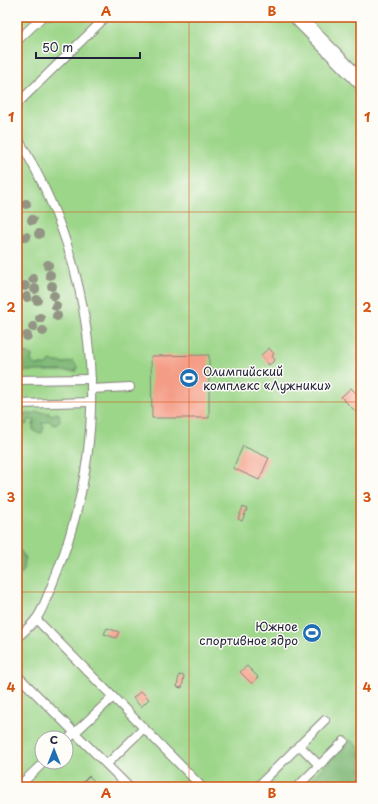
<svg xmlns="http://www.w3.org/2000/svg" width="378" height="804" font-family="'Playpen Sans',sans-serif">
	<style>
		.green { fill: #9cd689; stroke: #5f7c62; fill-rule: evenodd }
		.forest { fill: #7db775; stroke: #506c58 }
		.building { fill: #f49c86 }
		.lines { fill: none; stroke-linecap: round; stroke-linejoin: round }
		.lane-casing { stroke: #88817e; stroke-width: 10 }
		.street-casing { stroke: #88817e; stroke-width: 17 }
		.lane { stroke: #fff; stroke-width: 8 }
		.street { stroke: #fff; stroke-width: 15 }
		.tree { fill: #929584 }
		.grid { fill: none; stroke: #d45411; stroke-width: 1; stroke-opacity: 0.55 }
		.labels { text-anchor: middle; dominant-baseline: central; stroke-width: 3; stroke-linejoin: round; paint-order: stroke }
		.poi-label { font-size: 12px; fill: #22223b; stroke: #fdfcf7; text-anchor: start }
		.neatline { fill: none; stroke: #d45411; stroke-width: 1.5 }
		.grid-label { font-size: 13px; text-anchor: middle; font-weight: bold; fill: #d45411 }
	</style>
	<rect width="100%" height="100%" fill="#fdfcf7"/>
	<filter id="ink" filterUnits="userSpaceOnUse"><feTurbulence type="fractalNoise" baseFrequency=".025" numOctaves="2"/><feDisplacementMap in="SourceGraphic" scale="8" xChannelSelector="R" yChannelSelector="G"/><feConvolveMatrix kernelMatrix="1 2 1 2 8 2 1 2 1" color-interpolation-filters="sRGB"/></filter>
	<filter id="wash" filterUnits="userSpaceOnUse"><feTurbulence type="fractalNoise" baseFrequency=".012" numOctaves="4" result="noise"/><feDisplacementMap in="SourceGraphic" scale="16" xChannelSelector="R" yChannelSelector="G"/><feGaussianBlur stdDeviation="0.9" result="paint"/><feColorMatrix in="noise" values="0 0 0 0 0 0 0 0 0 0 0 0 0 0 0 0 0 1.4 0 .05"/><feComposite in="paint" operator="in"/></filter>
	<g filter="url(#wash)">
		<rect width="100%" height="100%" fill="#eee0c0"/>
		<path class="green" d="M17,17H361V787H17ZM42,738H66V762H42Z"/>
		<g class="forest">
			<polygon points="17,331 21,345 17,347 17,351 32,355 31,361 35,365 46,365 51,361 64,363 73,361 77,366 77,371 17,371"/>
			<polygon points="36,412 49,413 50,415 53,415 56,413 59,414 60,420 56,425 52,424 49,420 45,423 41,423 44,427 42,433 37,433 33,430 33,424 35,421 30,419 27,424 23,425 17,424 17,414 31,414"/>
			<polygon points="17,551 21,551 25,558 24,569 21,574 17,573"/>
			<polygon points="351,740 361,750 361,787 350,787 344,781 338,787 303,787"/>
		</g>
		<g id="blocks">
			<g class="building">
				<polygon points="269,348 274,354 272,356 275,360 269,365 261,355"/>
				<polygon points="209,355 209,418 152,418 151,356"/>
				<polygon points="351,388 361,398 361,417 341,397"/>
				<polygon points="243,446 269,458 259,480 233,468"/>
				<polygon points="243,507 247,509 242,521 238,519"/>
				<polygon points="107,628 119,632 116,638 104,634"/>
				<polygon points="247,666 258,677 252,684 240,672"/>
				<polygon points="179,675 184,676 182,688 177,687"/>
				<polygon points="141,691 149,699 141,707 133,698"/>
				<polygon points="89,776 100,787 78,787"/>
			</g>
		</g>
	</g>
	<g filter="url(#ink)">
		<use href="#blocks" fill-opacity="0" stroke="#88817e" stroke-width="1"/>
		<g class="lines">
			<defs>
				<g id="lane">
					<polyline points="17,41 42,17"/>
					<polyline points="17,104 106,17"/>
					<path d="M17,137C91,258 112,403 69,538C63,558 55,578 47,597C44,604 41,613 36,619C31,626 23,632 17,638"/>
					<polyline points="17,380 91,379"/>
					<polyline points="91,389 130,387"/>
					<polyline points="17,404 91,402"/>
					<polyline points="36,619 202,787"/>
					<polyline points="17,675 129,787"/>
					<polyline points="66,741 113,697"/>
					<polyline points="299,745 319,765"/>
					<polyline points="107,764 144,728"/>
					<polyline points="18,787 44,762"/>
					<polyline points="257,787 325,720"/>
					<polyline points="297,787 344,741"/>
				</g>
				<polyline id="street" points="297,17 361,82"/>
			</defs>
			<use href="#lane" class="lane-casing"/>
			<use href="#street" class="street-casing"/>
			<use href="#lane" class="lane"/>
			<use href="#street" class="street"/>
		</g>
		<g class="tree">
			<circle cx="26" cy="204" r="5"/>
			<circle cx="32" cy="220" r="5"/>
			<circle cx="39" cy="234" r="5"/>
			<circle cx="26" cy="237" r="5"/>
			<circle cx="48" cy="265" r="5"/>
			<circle cx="50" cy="275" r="5"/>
			<circle cx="33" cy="279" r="5"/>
			<circle cx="25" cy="286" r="5"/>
			<circle cx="52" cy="286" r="5"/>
			<circle cx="35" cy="289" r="5"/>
			<circle cx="54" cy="296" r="5"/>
			<circle cx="27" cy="297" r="5"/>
			<circle cx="37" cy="300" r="5"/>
			<circle cx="56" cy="306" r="5"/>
			<circle cx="57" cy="316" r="5"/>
			<circle cx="40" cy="318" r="5"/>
			<circle cx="33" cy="327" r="5"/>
			<circle cx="43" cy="331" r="5"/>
			<circle cx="27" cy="336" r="5"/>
		</g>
	</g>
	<path class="grid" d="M189,17V787M17,212H361M17,402H361M17,592H361"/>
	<defs>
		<symbol id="stadium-disc" viewBox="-11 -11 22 22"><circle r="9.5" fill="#1f6fb2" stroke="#fdfcf7"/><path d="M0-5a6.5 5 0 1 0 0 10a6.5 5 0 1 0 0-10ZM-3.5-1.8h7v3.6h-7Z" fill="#fff"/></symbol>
	</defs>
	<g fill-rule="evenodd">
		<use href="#stadium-disc" x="178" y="367" width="22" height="22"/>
		<use href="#stadium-disc" x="301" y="622" width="22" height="22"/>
	</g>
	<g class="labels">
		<g class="poi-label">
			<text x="203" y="371">Олимпийский<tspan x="203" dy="14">комплекс «Лужники»</tspan></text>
			<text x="298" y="626" text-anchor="end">Южное<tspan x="298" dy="14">спортивное ядро</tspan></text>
		</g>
	</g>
	<rect width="378" height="804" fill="none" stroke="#fdfcf7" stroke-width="44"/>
	<g transform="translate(54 750)"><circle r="19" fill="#fdfcf7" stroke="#a5a5ac"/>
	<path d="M0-3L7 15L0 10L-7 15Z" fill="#1f6fb2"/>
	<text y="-6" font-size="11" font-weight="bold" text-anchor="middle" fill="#22223b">С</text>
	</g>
	<path d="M36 52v6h104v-6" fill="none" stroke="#22223b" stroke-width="2"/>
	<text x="42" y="52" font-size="12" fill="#22223b" stroke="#fdfcf7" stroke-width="3" paint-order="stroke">50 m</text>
	<rect x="22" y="22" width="334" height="760" class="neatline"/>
	<g class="grid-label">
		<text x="106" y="16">A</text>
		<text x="272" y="16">B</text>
		<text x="11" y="122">1</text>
		<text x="367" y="122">1</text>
		<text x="11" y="312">2</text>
		<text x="367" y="312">2</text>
		<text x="11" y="502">3</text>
		<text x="367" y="502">3</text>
		<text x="11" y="692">4</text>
		<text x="367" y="692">4</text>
		<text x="106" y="798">A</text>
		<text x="272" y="798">B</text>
	</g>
</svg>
